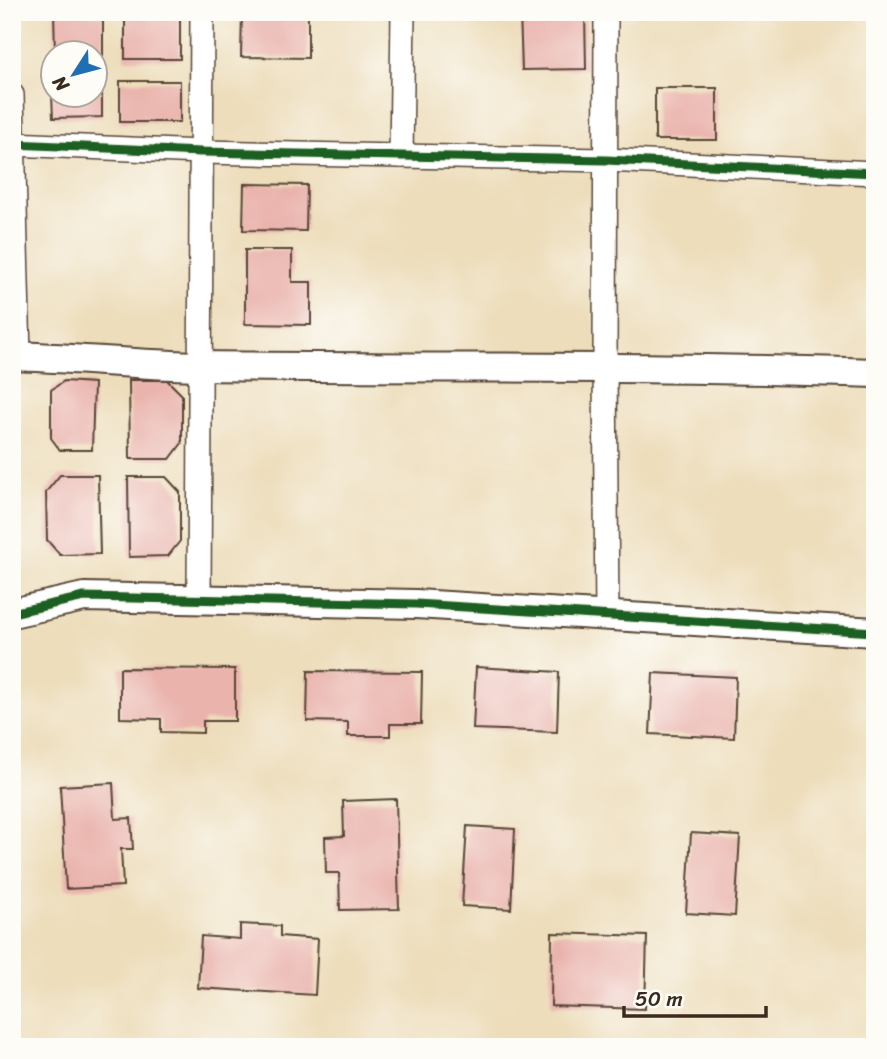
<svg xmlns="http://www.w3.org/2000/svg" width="887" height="1059" font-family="Sriracha,sans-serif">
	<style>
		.building { fill: #eab4ad }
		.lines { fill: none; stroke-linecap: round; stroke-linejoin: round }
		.minor-casing { stroke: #564536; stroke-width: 26 }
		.tertiary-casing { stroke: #564536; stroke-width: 32 }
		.minor { stroke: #fff; stroke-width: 23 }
		.tertiary { stroke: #fff; stroke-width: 28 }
		.cycleway-casing { stroke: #fdfcf7; stroke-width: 13 }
		.cycleway { stroke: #1b5e20; stroke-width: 9 }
	</style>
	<rect width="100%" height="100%" fill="#fdfcf7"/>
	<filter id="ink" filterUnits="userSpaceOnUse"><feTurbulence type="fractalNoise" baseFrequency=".0143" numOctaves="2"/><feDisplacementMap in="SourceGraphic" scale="14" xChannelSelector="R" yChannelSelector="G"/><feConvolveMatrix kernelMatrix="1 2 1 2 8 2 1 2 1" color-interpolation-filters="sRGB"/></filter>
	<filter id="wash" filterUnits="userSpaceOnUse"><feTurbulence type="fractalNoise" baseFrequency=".00686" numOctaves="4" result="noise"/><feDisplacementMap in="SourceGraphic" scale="28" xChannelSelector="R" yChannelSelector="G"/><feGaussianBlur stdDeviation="1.57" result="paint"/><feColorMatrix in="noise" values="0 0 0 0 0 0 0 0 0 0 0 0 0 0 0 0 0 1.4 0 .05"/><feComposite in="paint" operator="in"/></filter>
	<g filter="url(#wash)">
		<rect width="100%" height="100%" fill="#edddbb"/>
		<g id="blocks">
			<g class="building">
				<polygon points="54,12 103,12 103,55 94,55 94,52 55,52"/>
				<rect x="125" y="12" width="55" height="47"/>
				<polygon points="242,12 308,12 308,58 241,57"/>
				<polygon points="520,12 585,12 586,69 522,70"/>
				<polygon points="94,78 102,78 102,117 53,118 52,94 94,94"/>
				<rect x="120" y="81" width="60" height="41"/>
				<rect x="655" y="88" width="62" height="52"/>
				<polygon points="244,184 307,185 306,231 243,230"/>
				<polygon points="245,250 292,250 292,282 311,282 311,325 245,324"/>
				<polygon points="129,380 167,380 182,395 182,443 170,459 130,459"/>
				<polygon points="64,381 94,383 92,450 60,450 51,438 51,390"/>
				<polygon points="60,475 98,475 100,554 60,555 47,540 46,492"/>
				<polygon points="128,477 166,477 180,492 180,541 168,556 129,557"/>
				<polygon points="476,667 559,672 557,732 473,729"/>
				<polygon points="120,668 235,669 235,721 203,721 203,733 161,732 161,719 120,718"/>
				<polygon points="308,671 422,672 421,724 390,724 390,736 348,736 348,722 307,721"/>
				<polygon points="653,673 736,677 734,738 650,734"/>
				<polygon points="113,783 115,819 131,818 133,849 121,849 123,886 66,889 60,786"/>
				<polygon points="396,799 399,909 340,910 339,873 326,873 325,837 344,836 343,801"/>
				<polygon points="467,826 515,829 511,909 462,906"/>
				<polygon points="691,833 740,836 735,916 686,913"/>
				<polygon points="240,924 280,926 280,936 318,939 315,995 198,988 201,936 240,939"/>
				<polygon points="552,933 647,936 645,1009 551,1006"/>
			</g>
		</g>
	</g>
	<g filter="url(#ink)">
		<use href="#blocks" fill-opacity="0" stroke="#564536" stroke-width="2"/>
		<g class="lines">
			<defs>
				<g id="minor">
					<polyline points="606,12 605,367 607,616"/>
					<polyline points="12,95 19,356"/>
					<polyline points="12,144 201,152 606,160 875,173"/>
					<polyline points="401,156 403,12"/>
					<polyline points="199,600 202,12"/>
				</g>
				<g id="tertiary">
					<path d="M12,356C76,358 139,365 203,366C427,369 651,365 875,373"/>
					<polyline points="12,613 84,597 416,604 875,632"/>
				</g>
			</defs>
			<use href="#minor" class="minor-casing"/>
			<use href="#tertiary" class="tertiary-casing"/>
			<use href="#minor" class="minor"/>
			<use href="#tertiary" class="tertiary"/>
			<defs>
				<g id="cycleway">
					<polyline points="12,144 201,152 606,160 875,173"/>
					<polyline points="12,613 84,597 416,604 875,632"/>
				</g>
			</defs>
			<use href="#cycleway" class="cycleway-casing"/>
			<use href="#cycleway" class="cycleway"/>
		</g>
	</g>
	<rect width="887" height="1059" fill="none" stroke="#fdfcf7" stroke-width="42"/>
	<g transform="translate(74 74) rotate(234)"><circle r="33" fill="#fdfcf7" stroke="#afa8a0" stroke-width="2"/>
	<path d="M0-5L12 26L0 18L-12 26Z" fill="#1f6fb2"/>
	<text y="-10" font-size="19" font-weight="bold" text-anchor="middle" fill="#3b2a1e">N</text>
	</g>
	<path d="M624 1006v10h142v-10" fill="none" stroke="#3b2a1e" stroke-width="3.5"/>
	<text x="635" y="1006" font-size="21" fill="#3b2a1e" stroke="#fdfcf7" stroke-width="5" paint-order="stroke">50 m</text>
</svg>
